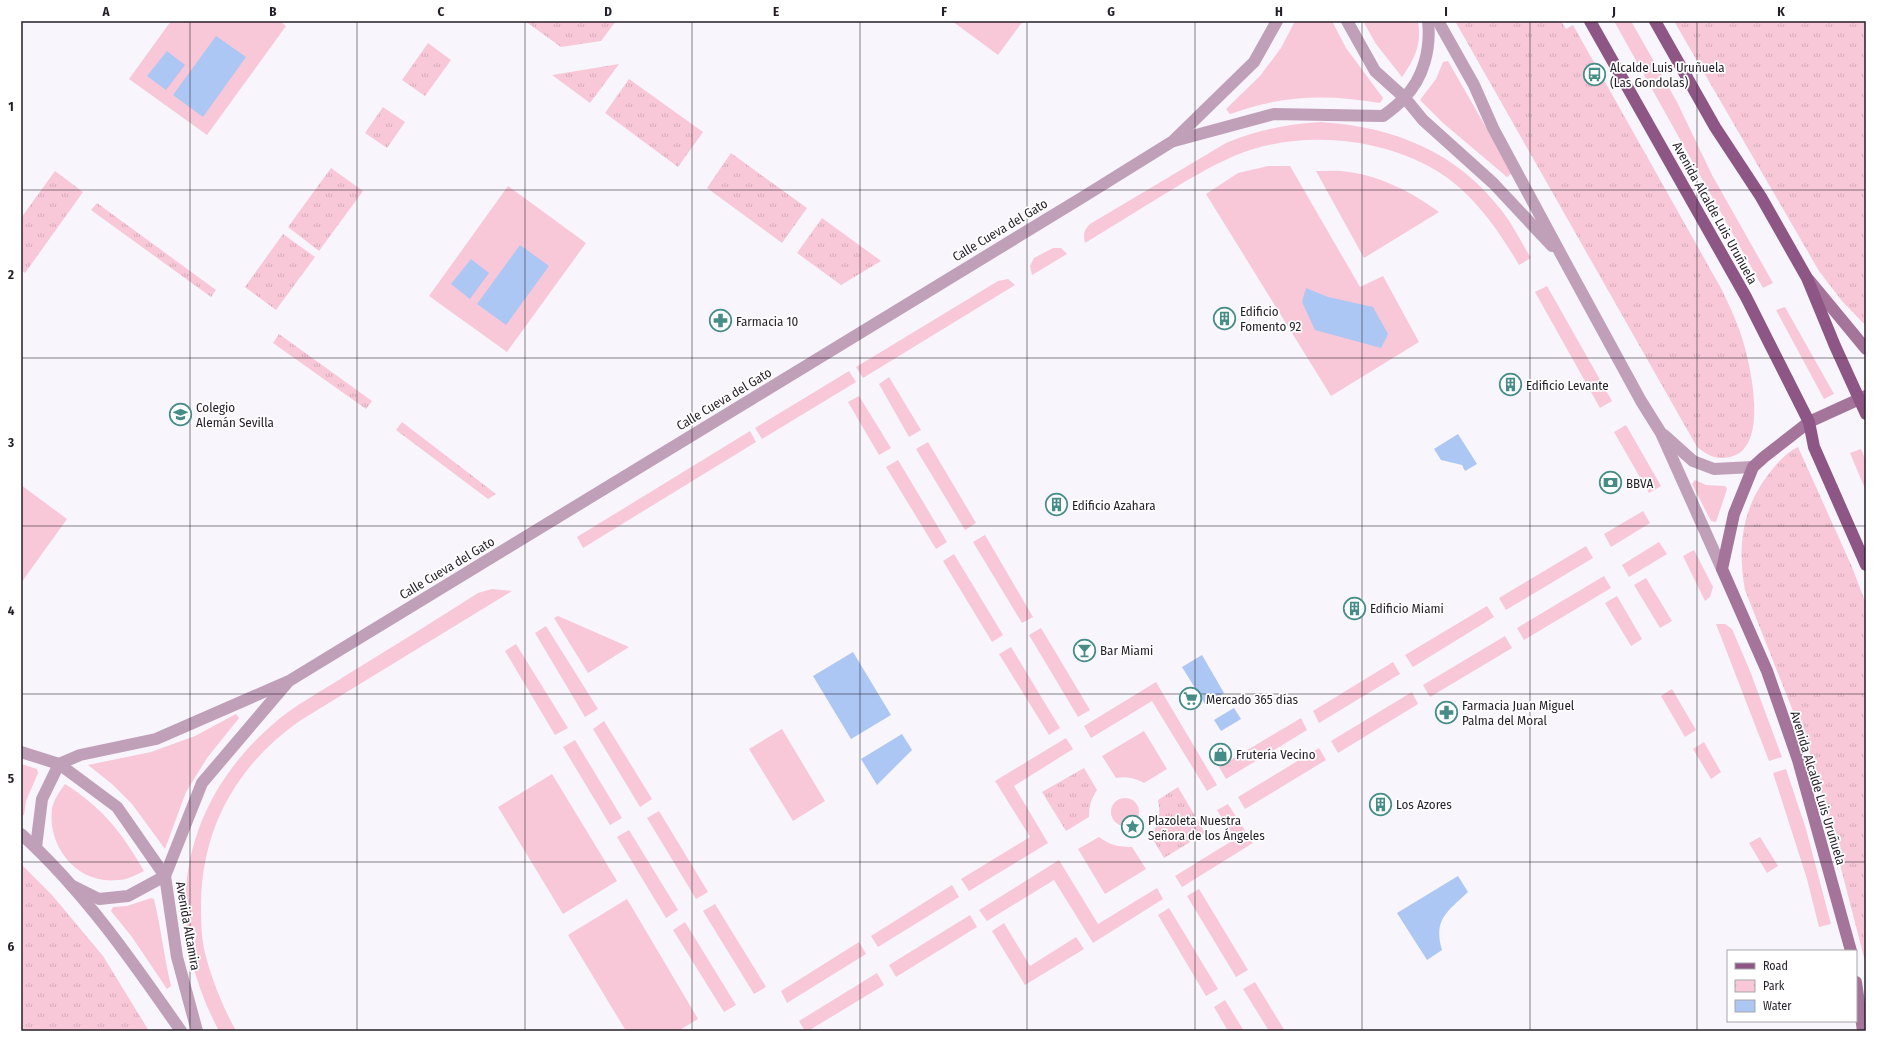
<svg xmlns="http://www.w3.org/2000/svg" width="1887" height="1052" font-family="'Fira Sans Condensed',sans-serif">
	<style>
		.green { fill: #f8c8d8 }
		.park { fill: url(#park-tufts) }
		.water { fill: #acc7f4 }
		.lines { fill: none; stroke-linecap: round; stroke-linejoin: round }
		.street { stroke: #c09fb9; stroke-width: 12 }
		.secondary { stroke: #a4749b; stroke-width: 12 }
		.primary { stroke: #8e5685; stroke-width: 12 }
		.grid { fill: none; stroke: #241e29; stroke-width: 1; stroke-opacity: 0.55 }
		.labels { text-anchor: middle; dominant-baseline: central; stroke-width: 3.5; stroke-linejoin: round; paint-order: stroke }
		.poi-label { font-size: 13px; fill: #241e29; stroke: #fff; text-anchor: start }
		.street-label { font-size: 13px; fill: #241e29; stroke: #fff }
		.neatline { fill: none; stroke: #241e29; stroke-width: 1.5 }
		.grid-label { font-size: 13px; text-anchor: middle; font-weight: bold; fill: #241e29 }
	</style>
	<defs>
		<pattern id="park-tufts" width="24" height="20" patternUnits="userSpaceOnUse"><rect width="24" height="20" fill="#f8c8d8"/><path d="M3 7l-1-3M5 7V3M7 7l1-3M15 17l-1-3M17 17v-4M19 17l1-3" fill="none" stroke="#d4abb9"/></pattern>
	</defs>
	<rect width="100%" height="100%" fill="#f8f5fc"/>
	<g class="green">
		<polygon points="171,21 280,21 286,26 207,135 129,79"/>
		<polygon points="952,21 1023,21 998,55"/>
		<path d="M1295,21H1332L1346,48L1383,98L1380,103C1326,94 1282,95 1230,114L1226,109L1260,76L1281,48Z"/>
		<path d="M1363,21H1418C1422,44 1415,58 1402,77L1376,44Z"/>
		<polygon points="1614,21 1631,21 1677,102 1712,175 1773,283 1763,288"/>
		<polygon points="1448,61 1512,173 1507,177 1443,123 1420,100 1436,79 1443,62"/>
		<path d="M1321,122C1394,127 1456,151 1502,211C1513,225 1521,242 1531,258L1519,265C1502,236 1485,211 1460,188C1404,138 1303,126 1234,156C1211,166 1189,179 1168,192C1140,209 1113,226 1085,243C1083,234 1084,230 1090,224L1226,143C1257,130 1287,124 1321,122Z"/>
		<polygon points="1268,166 1290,166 1360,287 1383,276 1419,342 1331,396 1206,194 1238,173"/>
		<path d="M1316,171C1327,171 1339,170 1349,172C1383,177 1411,192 1439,212L1364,258Z"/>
		<polygon points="508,186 586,243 507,352 429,296"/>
		<polygon points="1053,248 1061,248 1067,254 1032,275 1030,266 1034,258"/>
		<polygon points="1008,279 1015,285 863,378 856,367 998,281"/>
		<polygon points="1547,286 1612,401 1600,408 1535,292"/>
		<polygon points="1785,307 1834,394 1824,399 1776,310"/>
		<polygon points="849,371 856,382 762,439 755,428"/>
		<polygon points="889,377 921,430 909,437 879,384"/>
		<polygon points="859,396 891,448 879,455 848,402"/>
		<polygon points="1626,425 1661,486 1649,493 1614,432"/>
		<polygon points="750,431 756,442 583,548 577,537"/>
		<polygon points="928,442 976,523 965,530 916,449"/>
		<polygon points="1861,449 1866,461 1866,491 1850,453"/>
		<polygon points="898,460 947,542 936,549 886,467"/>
		<polygon points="1695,480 1706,485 1725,486 1727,489 1716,522 1711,521 1692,484"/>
		<polygon points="21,485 67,519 21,583"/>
		<polygon points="1643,511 1650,523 1611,547 1604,534"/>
		<polygon points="985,535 1033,617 1022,623 973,542"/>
		<polygon points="1659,542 1667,554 1629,577 1622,565"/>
		<polygon points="1586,546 1593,558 1506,610 1499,598"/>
		<polygon points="1694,550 1713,587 1710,597 1705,601 1683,556"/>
		<polygon points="954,554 1003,635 992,642 943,561"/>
		<polygon points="1604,576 1611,588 1524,640 1517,628"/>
		<polygon points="1646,578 1672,621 1660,628 1634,585"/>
		<path d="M492,589L512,591L301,720C238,764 202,826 201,904C201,919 201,934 204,949C211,978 222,1005 236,1031H219C161,923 178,807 272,725C293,706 320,692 345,676C389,649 434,621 478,593Z"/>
		<polygon points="1617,596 1642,639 1631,646 1605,603"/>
		<polygon points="1487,606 1494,617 1413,667 1405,655"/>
		<polygon points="558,616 629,647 588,673 554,618"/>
		<polygon points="1716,624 1725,624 1732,629 1750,671 1782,757 1769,761"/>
		<polygon points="546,626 598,709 585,717 535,633"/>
		<polygon points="1041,628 1090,710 1078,717 1029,635"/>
		<polygon points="1505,636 1512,648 1430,697 1423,685"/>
		<polygon points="516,644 568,728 555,735 505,651"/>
		<polygon points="1011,647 1060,728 1049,735 999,654"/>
		<polygon points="1393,662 1400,674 1319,723 1313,711"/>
		<polygon points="1156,682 1217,785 1207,791 1152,701 1091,738 1084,726"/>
		<polygon points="1672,689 1696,730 1685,737 1661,696"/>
		<polygon points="1412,692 1418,704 1338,753 1331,741"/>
		<polygon points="236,714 239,718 207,758 186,792 165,849 132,804 112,784 88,765 151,752 195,736"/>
		<polygon points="1301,718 1307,730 1226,779 1219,767"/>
		<polygon points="604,721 652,799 640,807 593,729"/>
		<polygon points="782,729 825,801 793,821 749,749"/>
		<path d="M1144,731L1167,769L1144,783C1135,778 1127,776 1116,778L1102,756Z"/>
		<polygon points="1066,738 1073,749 1014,786 1048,843 969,891 961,879 1030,837 995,781"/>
		<polygon points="575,740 622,818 610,825 563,747"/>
		<polygon points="1704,742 1721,772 1711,779 1693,749"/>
		<polygon points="1319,748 1326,760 1245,809 1238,797"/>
		<polygon points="21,764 37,769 38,773 26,801 24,815 21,816"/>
		<polygon points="1786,769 1806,829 1831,924 1819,927 1807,879 1773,773"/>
		<polygon points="552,774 617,881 563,914 498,807"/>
		<path d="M65,784C103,808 122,833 144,871C136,875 127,880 118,880C77,885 47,846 52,809C54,799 60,791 65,784Z"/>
		<circle cx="1125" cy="812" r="14"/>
		<polygon points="1228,804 1253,843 1182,887 1175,876 1235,839 1217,810"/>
		<polygon points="659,811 708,892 696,899 647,818"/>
		<polygon points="629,830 678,910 666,918 617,837"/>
		<path d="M1099,837C1110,845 1118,847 1132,847L1146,869L1105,894L1078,849Z"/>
		<polygon points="1760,837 1778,866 1767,873 1749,843"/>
		<polygon points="1059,860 1098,924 1157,888 1163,899 1093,943 1054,880 987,921 979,910"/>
		<polygon points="952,885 959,897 878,947 871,936"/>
		<polygon points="1199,889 1248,970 1236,977 1187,896"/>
		<path d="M151,898L154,899C161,928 164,957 171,986L167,989L132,937L111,911L113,907L127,906Z"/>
		<polygon points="627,899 698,1019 678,1031 626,1031 568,935"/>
		<polygon points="715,904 766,987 754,994 703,911"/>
		<polygon points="1169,908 1218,989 1206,996 1158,915"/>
		<polygon points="970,915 977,927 896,977 889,965"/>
		<polygon points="685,922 736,1005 724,1012 673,930"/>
		<polygon points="1004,923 1030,966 1076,937 1084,949 1025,985 992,931"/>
		<polygon points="859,942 866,954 787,1003 781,991"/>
		<polygon points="877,973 884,985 808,1031 805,1031 799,1021"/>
		<polygon points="1255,982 1285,1031 1269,1031 1243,989"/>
		<polygon points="1225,1000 1244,1031 1228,1031 1214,1007"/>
	</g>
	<g class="park">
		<polygon points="525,21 616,21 601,41 561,47"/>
		<path d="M1455,21H1561L1566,29L1573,25L1722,290C1732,311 1742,333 1747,356C1753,381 1765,446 1733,456C1718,461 1708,456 1697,447Z"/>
		<polygon points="1674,21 1866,21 1866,326 1842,301 1819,271"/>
		<polygon points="428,43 451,60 425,96 402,80"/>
		<polygon points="619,64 590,103 552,75"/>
		<polygon points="629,79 703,132 678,167 605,113"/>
		<polygon points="383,107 405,122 387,148 365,133"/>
		<polygon points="731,153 807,208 782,243 707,188"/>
		<polygon points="331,168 363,191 319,251 288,227"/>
		<polygon points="55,171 83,192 25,273 21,270 21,218"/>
		<polygon points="97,203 216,290 211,297 91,210"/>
		<polygon points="822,218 881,261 841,285 797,253"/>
		<polygon points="283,234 315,257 276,310 245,287"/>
		<polygon points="279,334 372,401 366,409 273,343"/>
		<polygon points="402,422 496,494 488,499 396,430"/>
		<path d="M1798,447L1852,567L1866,604V965L1814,764L1745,590C1737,546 1742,507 1771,471C1779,461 1787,452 1798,447Z"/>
		<path d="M1084,768L1097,790C1091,799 1089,806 1089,817L1066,831L1042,792Z"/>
		<path d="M1178,787L1205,833L1164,858L1151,836C1159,823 1161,814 1158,800Z"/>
		<polygon points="21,864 52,895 103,956 149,1031 21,1031"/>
	</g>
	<g class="water">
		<polygon points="216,36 246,57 203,117 173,95"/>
		<polygon points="167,51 185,65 166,90 147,76"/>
		<polygon points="520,245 549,266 506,325 477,304"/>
		<polygon points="471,259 489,273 470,299 451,284"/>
		<polygon points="1306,288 1328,297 1373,307 1388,334 1381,348 1315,330 1302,302"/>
		<polygon points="1458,434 1477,464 1465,471 1462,465 1441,460 1434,449"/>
		<polygon points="853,652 891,715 851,739 813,676"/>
		<polygon points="1202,655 1224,693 1205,704 1182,667"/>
		<polygon points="1234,708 1241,719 1221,731 1214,720"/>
		<polygon points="902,734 912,750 877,785 861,759"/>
		<path d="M1458,876L1468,892C1447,912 1433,919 1442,950L1427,960L1397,913Z"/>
	</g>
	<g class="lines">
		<g class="street">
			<polyline points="1347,21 1375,71 1405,98 1423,120 1493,183 1552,246"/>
			<polyline points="1438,21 1474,85 1493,128 1563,258 1641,401 1661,433 1722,569"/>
			<path d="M1174,141L1274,114L1383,116C1390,111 1398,105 1404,98C1424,78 1431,48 1428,21"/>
			<polyline points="1664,435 1693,461 1714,469 1753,467"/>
			<polyline points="21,752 59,764 117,807 165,876 177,957 197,1031"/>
			<path d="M21,834C84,891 133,962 181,1031"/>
			<polyline points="36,847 42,799 59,764 80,755 156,739 289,681 1083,197 1173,141 1254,62 1277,21"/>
			<polyline points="71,885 99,899 128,896 165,876 202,783 287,683"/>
		</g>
		<g class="secondary">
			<polyline points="1809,280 1866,349"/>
			<polyline points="1851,951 1798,760 1767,671 1722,569 1734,514 1753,467 1764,457 1809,422 1866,396"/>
			<polyline points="1856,982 1863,1031"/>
		</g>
		<g class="primary">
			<polyline points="1590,21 1746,297 1809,422 1814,447 1866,565"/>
			<polyline points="1655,21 1715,127 1761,197 1807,278 1835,346 1866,414"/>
		</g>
	</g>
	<path class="grid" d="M190,21V1031M357,21V1031M525,21V1031M692,21V1031M860,21V1031M1027,21V1031M1195,21V1031M1362,21V1031M1530,21V1031M1697,21V1031M21,190H1866M21,358H1866M21,526H1866M21,694H1866M21,862H1866"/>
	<defs>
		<symbol id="bus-ring" viewBox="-11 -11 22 22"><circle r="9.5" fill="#fff" stroke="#468c87" stroke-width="1.5"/><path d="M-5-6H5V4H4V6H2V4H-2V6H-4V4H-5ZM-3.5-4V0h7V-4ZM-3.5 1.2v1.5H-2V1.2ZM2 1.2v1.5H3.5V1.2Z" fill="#468c87"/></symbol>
		<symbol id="building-ring" viewBox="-11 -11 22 22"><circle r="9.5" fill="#fff" stroke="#468c87" stroke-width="1.5"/><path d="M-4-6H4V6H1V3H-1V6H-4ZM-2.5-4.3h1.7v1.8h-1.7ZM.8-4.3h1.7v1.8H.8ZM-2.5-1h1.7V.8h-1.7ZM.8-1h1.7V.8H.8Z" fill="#468c87"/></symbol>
		<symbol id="pharmacy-ring" viewBox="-11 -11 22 22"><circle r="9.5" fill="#fff" stroke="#468c87" stroke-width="1.5"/><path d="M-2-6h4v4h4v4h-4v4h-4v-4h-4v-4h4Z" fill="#468c87"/></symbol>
		<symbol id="school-ring" viewBox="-11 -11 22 22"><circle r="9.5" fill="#fff" stroke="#468c87" stroke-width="1.5"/><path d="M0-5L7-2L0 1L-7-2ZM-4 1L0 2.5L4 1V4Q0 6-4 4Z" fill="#468c87"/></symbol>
		<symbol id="bank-ring" viewBox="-11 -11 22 22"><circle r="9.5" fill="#fff" stroke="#468c87" stroke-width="1.5"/><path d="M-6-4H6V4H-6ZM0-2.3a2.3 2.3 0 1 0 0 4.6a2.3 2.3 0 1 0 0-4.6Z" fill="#468c87"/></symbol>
		<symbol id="bar-ring" viewBox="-11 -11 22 22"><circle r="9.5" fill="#fff" stroke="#468c87" stroke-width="1.5"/><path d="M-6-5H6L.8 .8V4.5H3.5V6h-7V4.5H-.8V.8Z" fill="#468c87"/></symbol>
		<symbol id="supermarket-ring" viewBox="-11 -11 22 22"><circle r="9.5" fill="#fff" stroke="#468c87" stroke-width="1.5"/><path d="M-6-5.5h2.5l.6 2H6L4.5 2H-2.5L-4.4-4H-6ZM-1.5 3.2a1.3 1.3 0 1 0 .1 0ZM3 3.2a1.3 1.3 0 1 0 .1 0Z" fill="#468c87"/></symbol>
		<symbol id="shop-ring" viewBox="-11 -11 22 22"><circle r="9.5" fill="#fff" stroke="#468c87" stroke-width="1.5"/><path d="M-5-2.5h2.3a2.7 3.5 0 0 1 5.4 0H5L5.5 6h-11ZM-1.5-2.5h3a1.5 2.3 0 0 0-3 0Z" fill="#468c87"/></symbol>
		<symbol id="sight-ring" viewBox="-11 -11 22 22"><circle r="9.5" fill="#fff" stroke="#468c87" stroke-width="1.5"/><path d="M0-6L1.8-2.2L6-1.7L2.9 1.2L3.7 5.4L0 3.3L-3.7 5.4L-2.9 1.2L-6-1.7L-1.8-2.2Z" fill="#468c87"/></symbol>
	</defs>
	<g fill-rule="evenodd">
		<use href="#bus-ring" x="1582" y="62" width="25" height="25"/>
		<use href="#building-ring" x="1212" y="306" width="25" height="25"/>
		<use href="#pharmacy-ring" x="708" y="308" width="25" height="25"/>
		<use href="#building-ring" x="1498" y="372" width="25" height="25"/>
		<use href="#school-ring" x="168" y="402" width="25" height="25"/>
		<use href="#bank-ring" x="1598" y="470" width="25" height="25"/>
		<use href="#building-ring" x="1044" y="492" width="25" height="25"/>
		<use href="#building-ring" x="1342" y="596" width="25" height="25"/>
		<use href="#bar-ring" x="1072" y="638" width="25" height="25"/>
		<use href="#supermarket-ring" x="1178" y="686" width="25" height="25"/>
		<use href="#pharmacy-ring" x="1434" y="700" width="25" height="25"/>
		<use href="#shop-ring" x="1208" y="742" width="25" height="25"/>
		<use href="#building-ring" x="1368" y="792" width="25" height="25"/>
		<use href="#sight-ring" x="1120" y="814" width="25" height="25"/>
	</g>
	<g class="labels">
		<g class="poi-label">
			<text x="1610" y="67">Alcalde Luis Uruñuela<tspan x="1610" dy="15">(Las Gondolas)</tspan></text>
			<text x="1240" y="311">Edificio<tspan x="1240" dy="15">Fomento 92</tspan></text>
			<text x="736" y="321">Farmacia 10</text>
			<text x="1526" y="385">Edificio Levante</text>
			<text x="196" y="407">Colegio<tspan x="196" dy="15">Alemán Sevilla</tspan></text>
			<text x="1626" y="483">BBVA</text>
			<text x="1072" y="505">Edificio Azahara</text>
			<text x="1370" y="608">Edificio Miami</text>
			<text x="1100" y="650">Bar Miami</text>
			<text x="1206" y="699">Mercado 365 días</text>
			<text x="1462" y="705">Farmacia Juan Miguel<tspan x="1462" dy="15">Palma del Moral</tspan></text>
			<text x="1236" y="754">Frutería Vecino</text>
			<text x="1396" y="804">Los Azores</text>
			<text x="1148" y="820">Plazoleta Nuestra<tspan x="1148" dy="15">Señora de los Ángeles</tspan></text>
		</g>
		<g class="street-label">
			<text transform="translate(1715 213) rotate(61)">Avenida Alcalde Luis Uruñuela</text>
			<text transform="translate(1000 230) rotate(-31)">Calle Cueva del Gato</text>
			<text transform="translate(724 399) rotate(-31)">Calle Cueva del Gato</text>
			<text transform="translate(447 568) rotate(-31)">Calle Cueva del Gato</text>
			<text transform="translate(1818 788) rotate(73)">Avenida Alcalde Luis Uruñuela</text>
			<text transform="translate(188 926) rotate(80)">Avenida Altamira</text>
		</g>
	</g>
	<rect width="1887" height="1052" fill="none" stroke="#ffffff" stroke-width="44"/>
	<rect x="1727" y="950" width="130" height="72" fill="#ffffff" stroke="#a7a5a9"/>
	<rect x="1735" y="963" width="20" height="6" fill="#8e5685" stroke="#a7a5a9"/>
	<text x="1763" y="970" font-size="12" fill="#241e29">Road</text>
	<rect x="1735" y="980" width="20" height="12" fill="url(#park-tufts)" stroke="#a7a5a9"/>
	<text x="1763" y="990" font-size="12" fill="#241e29">Park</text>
	<rect x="1735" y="1000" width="20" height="12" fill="#acc7f4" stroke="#a7a5a9"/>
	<text x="1763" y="1010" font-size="12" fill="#241e29">Water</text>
	<rect x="22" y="22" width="1843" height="1008" class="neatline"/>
	<g class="grid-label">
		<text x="106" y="16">A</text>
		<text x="273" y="16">B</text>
		<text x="441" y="16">C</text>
		<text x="608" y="16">D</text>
		<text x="776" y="16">E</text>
		<text x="944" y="16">F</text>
		<text x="1111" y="16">G</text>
		<text x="1279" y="16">H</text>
		<text x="1446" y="16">I</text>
		<text x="1614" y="16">J</text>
		<text x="1781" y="16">K</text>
		<text x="11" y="111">1</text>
		<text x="11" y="279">2</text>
		<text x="11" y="447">3</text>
		<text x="11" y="615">4</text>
		<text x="11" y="783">5</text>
		<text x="11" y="951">6</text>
	</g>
</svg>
